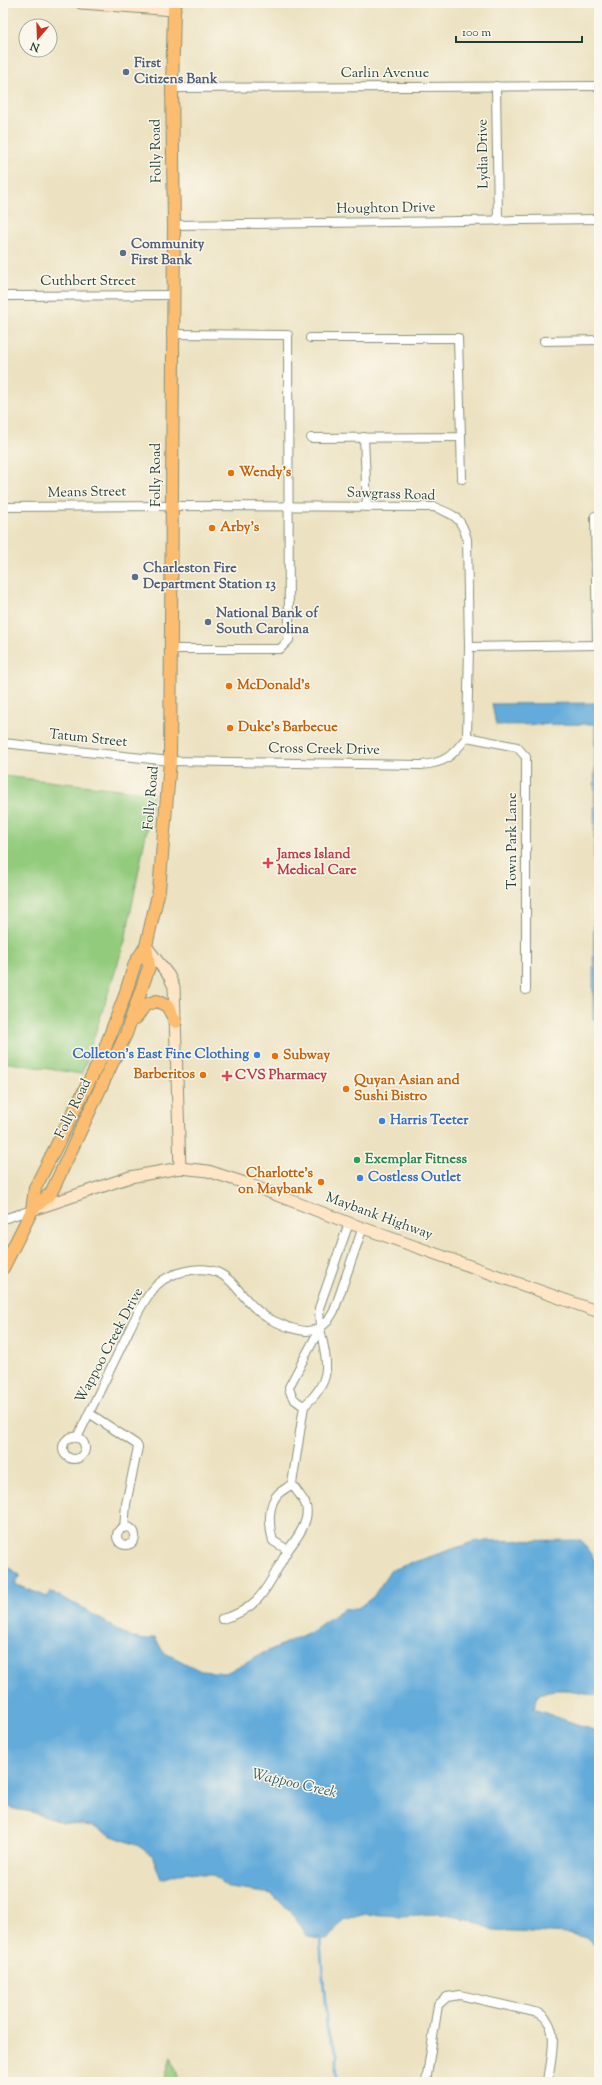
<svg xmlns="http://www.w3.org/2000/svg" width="602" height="2085" font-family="'Sorts Mill Goudy',serif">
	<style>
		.green { fill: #93cb7d; stroke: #598458 }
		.water { fill: #63abda; stroke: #417487 }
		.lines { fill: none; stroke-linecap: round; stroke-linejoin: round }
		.stream { stroke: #63abda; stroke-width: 2.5 }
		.street-casing { stroke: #86907a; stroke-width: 10 }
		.secondary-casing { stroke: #86907a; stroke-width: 13 }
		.primary-casing { stroke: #86907a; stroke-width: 14 }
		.street { stroke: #fff; stroke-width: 8 }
		.secondary { stroke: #fee5c5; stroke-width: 11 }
		.primary { stroke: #fcbd6f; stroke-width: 12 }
		.service-dot { fill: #5c6f8a; stroke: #fbf7ec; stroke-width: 1.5 }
		.food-dot { fill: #e8710a; stroke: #fbf7ec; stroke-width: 1.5 }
		.health-dot { fill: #e0444e; stroke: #fbf7ec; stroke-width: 1.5 }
		.shop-dot { fill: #3f7fe0; stroke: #fbf7ec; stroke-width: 1.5 }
		.leisure-dot { fill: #2e9e5b; stroke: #fbf7ec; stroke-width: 1.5 }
		.labels { text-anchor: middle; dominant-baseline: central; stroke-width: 3; stroke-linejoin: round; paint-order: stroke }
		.service-label { font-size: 14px; font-weight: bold; fill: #4e5e75; stroke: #fbf7ec; text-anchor: start }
		.street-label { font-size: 14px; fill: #1f3d34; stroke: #fbf7ec }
		.food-label { font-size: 14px; font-weight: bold; fill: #c56008; stroke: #fbf7ec; text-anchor: start }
		.health-label { font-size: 14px; font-weight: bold; fill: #be3a42; stroke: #fbf7ec; text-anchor: start }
		.shop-label { font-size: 14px; font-weight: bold; fill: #366cbe; stroke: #fbf7ec; text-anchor: start }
		.leisure-label { font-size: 14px; font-weight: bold; fill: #27864d; stroke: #fbf7ec; text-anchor: start }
		.water-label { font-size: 15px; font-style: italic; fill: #335e66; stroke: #fbf7ec }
	</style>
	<rect width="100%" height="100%" fill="#fbf7ec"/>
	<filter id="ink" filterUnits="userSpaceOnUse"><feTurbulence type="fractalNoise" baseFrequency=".025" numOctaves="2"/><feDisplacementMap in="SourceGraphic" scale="8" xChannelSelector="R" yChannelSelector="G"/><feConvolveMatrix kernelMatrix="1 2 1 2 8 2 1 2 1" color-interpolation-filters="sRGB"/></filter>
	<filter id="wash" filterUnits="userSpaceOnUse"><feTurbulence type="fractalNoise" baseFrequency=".012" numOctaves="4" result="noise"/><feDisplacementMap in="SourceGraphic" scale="16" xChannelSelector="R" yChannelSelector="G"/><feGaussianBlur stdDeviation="0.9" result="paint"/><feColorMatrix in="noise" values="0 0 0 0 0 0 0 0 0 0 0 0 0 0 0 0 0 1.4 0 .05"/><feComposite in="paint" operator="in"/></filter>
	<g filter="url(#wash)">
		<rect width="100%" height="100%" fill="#ece2c1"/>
		<g class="green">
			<polygon points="3,776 154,793 125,941 82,1074 3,1062"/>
			<polygon points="171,2056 180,2082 164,2082"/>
		</g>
		<g class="water">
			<polygon points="599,703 599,1020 593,1019 595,724 496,725 492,704"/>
			<path d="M581,1540L599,1566V1696C579,1692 556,1685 538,1695L534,1709L599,1732V1949L588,1938L569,1934L493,1930L468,1919L438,1914L400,1916L366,1914L343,1920L327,1940L308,1937L295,1917L272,1894L229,1888L212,1875L185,1872L161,1879L152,1855L137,1845L112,1836L92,1826L63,1823L32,1812L13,1809L3,1803V1564L20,1575L15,1584L47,1597L51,1592L83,1608L129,1637L145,1640L155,1637L163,1652L201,1671L226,1673L259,1655L310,1632L343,1609L358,1608L373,1597L391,1570L476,1541Z"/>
		</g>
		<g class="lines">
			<polyline class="stream" points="320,1939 327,2029 337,2053 337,2082"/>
		</g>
	</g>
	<g filter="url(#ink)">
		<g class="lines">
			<defs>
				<g id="street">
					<polyline points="496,86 498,221"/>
					<polyline points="172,88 599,86"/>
					<polyline points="174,225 599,219"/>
					<polyline points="3,296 172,295"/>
					<polyline points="310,338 458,338 461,437 311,438"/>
					<polyline points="544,341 599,340"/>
					<polyline points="364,437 367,507"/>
					<polyline points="461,437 462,479"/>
					<path d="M3,507L172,506L434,507C455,515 461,517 467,539L469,647L467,737"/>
					<polyline points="597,645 595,516 599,516"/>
					<polyline points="469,647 599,645"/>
					<polyline points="171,649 280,649 289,640 288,335 171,334"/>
					<polyline points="467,737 517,747 526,757 526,990"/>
					<path d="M3,743L170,761L421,765C446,763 452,756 467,737"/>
					<polyline points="3,1219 32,1210"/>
					<polyline points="349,1223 319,1308 320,1328 328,1321 334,1311 363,1227"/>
					<path d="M320,1328C327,1363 334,1380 304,1406C295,1401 291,1398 289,1387Z"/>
					<polyline points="89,1413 136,1444 138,1447 126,1504 124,1528"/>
					<circle cx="74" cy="1448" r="11"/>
					<path d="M77,1438C92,1407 107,1376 122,1345C131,1327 139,1307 151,1292C158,1282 167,1276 178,1273C233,1257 232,1295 266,1317C273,1321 281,1324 288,1327C302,1331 307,1333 320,1328"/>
					<path d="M292,1484C288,1487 283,1490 279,1493C267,1504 269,1527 273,1541L288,1550C297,1538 312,1519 305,1503C301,1496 296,1490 292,1484L304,1406"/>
					<circle cx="126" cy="1536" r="9"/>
					<path d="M222,1619C262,1609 269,1582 288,1550"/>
					<path d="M426,2082L438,2005L447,1997L460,1995L539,2013C562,2026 550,2061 548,2082"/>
				</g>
				<g id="secondary">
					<polyline points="81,3 174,10"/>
					<polyline points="146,946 169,976 174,987 180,1168"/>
					<polyline points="35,1209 130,1177 180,1168 208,1171 248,1184 349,1223 599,1312"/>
				</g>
				<g id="primary">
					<polyline points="136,1018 145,1005 157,1001 167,1006 176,1022"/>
					<polyline points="32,1210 51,1193 126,1034 149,967 146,946"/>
					<polyline points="3,1268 32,1210 35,1188 102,1056 124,998 135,963 146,946 159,890 170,761 174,225 172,88 174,10 176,3"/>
				</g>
			</defs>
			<use href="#street" class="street-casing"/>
			<use href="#secondary" class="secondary-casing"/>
			<use href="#primary" class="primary-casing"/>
			<use href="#street" class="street"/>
			<use href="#secondary" class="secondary"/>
			<use href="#primary" class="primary"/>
		</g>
	</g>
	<g class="service-dot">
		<circle cx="126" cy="72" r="4"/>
		<circle cx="123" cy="253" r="4"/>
		<circle cx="135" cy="577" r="4"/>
		<circle cx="208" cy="622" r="4"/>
	</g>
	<g class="food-dot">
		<circle cx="231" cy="473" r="4"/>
		<circle cx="212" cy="528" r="4"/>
		<circle cx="229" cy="686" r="4"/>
		<circle cx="230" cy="728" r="4"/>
		<circle cx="275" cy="1056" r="4"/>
		<circle cx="203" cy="1075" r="4"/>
		<circle cx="346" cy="1089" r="4"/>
		<circle cx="321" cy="1182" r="4"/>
	</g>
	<g class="health-dot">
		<path d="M266 857h4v4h4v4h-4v4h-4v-4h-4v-4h4z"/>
		<path d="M225 1070h4v4h4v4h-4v4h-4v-4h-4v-4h4z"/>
	</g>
	<g class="shop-dot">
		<circle cx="257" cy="1055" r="4"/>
		<circle cx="382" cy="1121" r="4"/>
		<circle cx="360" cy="1178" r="4"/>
	</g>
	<circle class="leisure-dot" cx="357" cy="1160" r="4"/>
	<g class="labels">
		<g class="service-label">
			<text x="134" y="64">First<tspan x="134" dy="16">Citizens Bank</tspan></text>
			<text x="131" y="245">Community<tspan x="131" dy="16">First Bank</tspan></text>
			<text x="143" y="569">Charleston Fire<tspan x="143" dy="16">Department Station 13</tspan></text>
			<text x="216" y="614">National Bank of<tspan x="216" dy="16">South Carolina</tspan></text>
		</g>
		<g class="street-label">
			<text x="385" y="74">Carlin Avenue</text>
			<text transform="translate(157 151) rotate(-91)">Folly Road</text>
			<text transform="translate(484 154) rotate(-91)">Lydia Drive</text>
			<text transform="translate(386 209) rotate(-1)">Houghton Drive</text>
			<text x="88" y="282">Cuthbert Street</text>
			<text transform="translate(157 475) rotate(-90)">Folly Road</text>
			<text transform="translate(87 493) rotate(-1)">Means Street</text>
			<text transform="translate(391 495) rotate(2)">Sawgrass Road</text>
			<text transform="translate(88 739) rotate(6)">Tatum Street</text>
			<text transform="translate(324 750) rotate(1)">Cross Creek Drive</text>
			<text transform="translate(152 798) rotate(-85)">Folly Road</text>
			<text transform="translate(513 841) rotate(-90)">Town Park Lane</text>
			<text transform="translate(74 1109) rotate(-64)">Folly Road</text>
			<text transform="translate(379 1217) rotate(20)">Maybank Highway</text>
			<text transform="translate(110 1346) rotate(-62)">Wappoo Creek Drive</text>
		</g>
		<g class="food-label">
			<text x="239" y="473">Wendy's</text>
			<text x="220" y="528">Arby's</text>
			<text x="237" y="686">McDonald's</text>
			<text x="238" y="728">Duke's Barbecue</text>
			<text x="283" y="1056">Subway</text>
			<text x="195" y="1075" text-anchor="end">Barberitos</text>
			<text x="354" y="1081">Quyan Asian and<tspan x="354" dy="16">Sushi Bistro</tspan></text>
			<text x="313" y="1174" text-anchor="end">Charlotte's<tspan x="313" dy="16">on Maybank</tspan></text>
		</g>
		<g class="health-label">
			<text x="277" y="855">James Island<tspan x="277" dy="16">Medical Care</tspan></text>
			<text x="235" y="1076">CVS Pharmacy</text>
		</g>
		<g class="shop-label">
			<text x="249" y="1055" text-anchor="end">Colleton's East Fine Clothing</text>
			<text x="390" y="1121">Harris Teeter</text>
			<text x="368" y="1178">Costless Outlet</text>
		</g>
		<g class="leisure-label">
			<text x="365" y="1160">Exemplar Fitness</text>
		</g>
		<g class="water-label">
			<text transform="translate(294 1784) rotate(13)">Wappoo Creek</text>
		</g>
	</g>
	<rect width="602" height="2085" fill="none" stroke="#fbf7ec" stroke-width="16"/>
	<g transform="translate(38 38) rotate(199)"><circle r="19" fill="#fbf7ec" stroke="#a3ada2"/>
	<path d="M0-3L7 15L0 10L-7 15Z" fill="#c8321e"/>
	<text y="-6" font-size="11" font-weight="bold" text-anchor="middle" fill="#1f3d34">N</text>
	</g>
	<path d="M456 36v6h126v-6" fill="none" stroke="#1f3d34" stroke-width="2"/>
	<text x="462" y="36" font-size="12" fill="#1f3d34" stroke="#fbf7ec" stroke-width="3" paint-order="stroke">100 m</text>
</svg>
